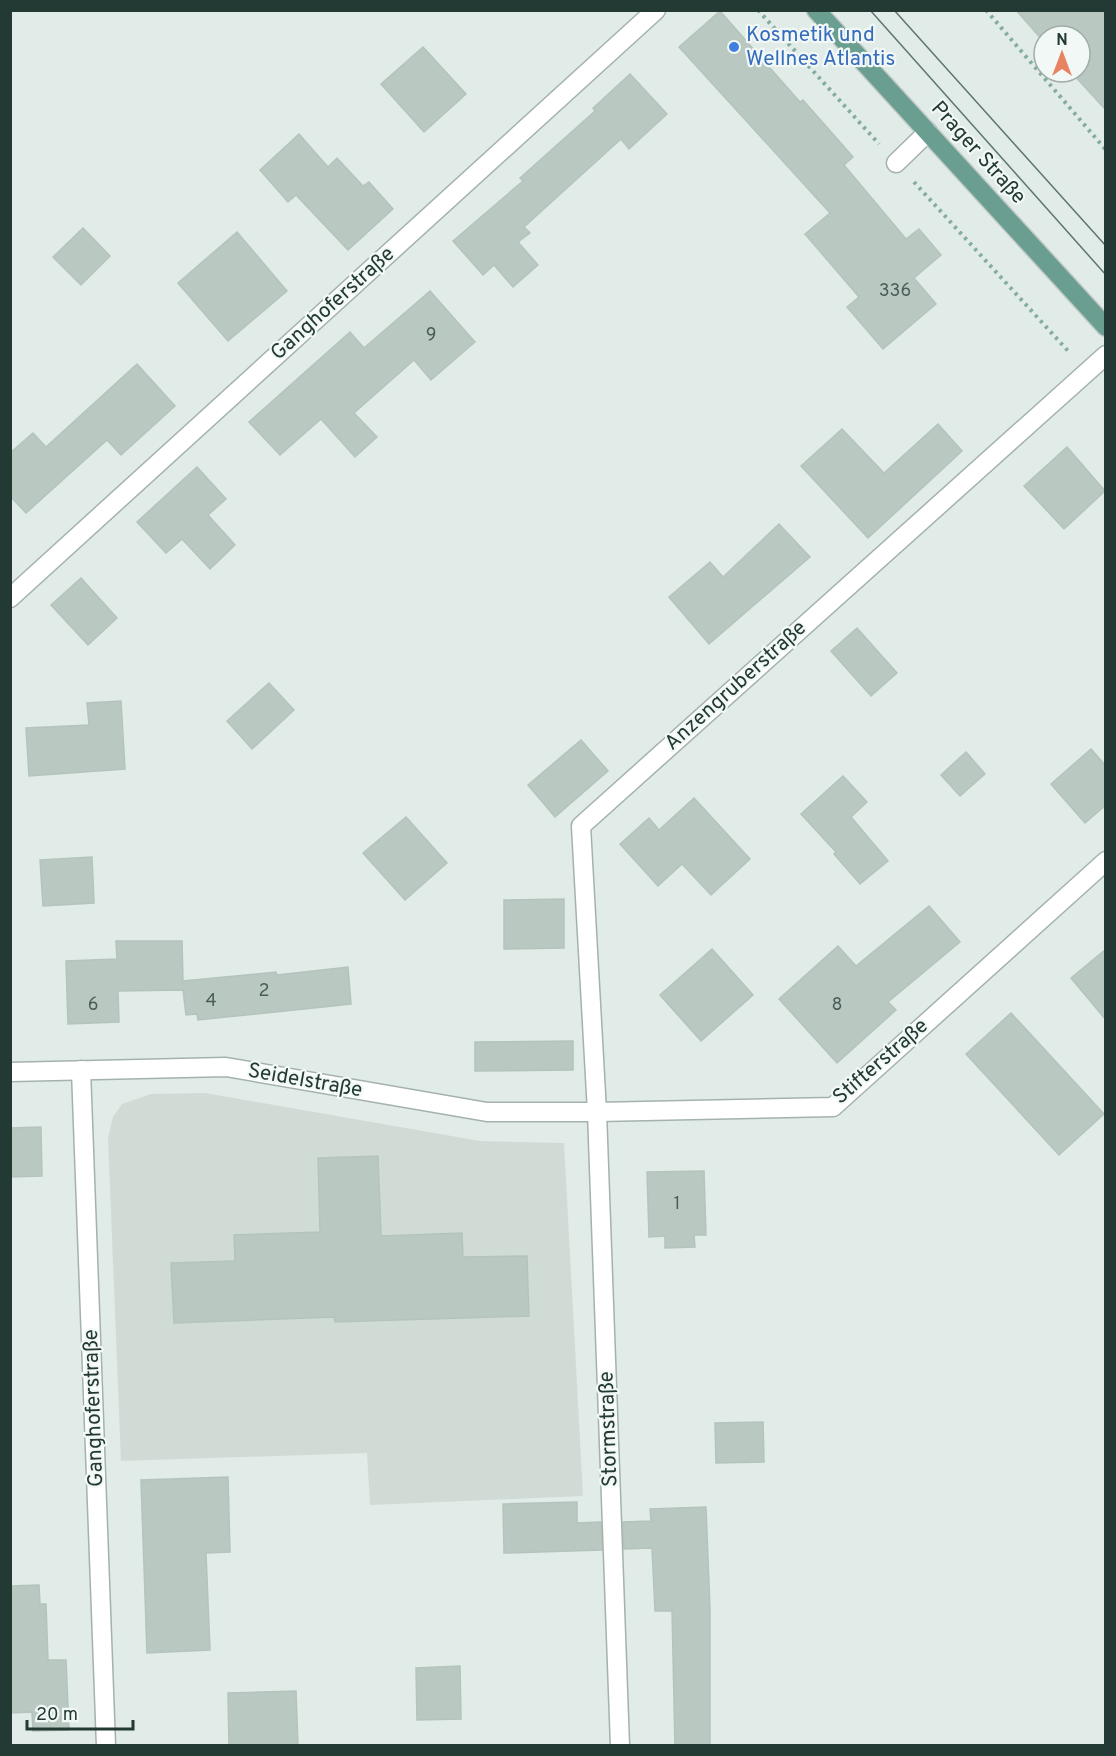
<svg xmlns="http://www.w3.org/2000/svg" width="1116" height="1756" font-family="Overpass,sans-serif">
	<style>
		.built { fill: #d0dbd6 }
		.building { fill: #bac8c2; stroke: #b4c4bd; stroke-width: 1.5 }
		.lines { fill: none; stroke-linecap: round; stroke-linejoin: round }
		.lane-casing { stroke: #a4b2ae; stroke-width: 21 }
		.street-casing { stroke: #a4b2ae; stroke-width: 21 }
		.primary-casing { stroke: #c1c8c6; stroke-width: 21 }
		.path { stroke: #84aca0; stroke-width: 4; stroke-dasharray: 3 4.5; stroke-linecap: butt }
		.lane { stroke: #fff; stroke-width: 18 }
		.street { stroke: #fff; stroke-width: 18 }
		.primary { stroke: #699e90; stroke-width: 18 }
		.tram { stroke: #5d766f; stroke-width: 1.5 }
		.shop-dot { fill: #3f7fe0; stroke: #f2f8f5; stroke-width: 2 }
		.labels { text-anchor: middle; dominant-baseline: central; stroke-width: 4.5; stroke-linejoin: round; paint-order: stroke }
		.number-label { font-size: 18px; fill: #495e58 }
		.shop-label { font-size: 21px; fill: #366cbe; stroke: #f2f8f5; text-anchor: start }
		.street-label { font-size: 21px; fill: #233a34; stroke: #f2f8f5 }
	</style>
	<rect width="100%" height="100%" fill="#e1ebe7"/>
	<polygon class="built" points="205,1093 480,1141 564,1143 583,1496 370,1505 367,1453 121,1461 108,1138 113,1117 122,1104 151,1094"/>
	<g class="building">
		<polygon points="1016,10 1106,10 1106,110 1071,72 1080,72 1080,36 1044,36 1044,42"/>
		<polygon points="720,11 800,102 803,100 853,157 844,165 906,239 919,229 941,255 914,278 936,304 883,349 847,307 859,297 805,234 830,213 679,47"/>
		<polygon points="423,47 466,94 424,132 381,84"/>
		<polygon points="630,74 667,114 629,149 621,139 524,227 530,233 518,242 538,265 513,287 494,265 483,275 453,241 523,181 520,178 595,111 593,108"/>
		<polygon points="299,134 328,167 337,158 363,186 369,182 393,209 348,250 296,195 288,202 260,170"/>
		<polygon points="83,228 110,256 81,285 53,257"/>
		<polygon points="237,232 287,291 228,341 178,283"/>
		<polygon points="430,291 475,342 431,380 414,360 354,413 377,437 355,457 321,419 280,455 249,422 350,332 364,348"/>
		<polygon points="137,364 175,406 121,455 107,440 26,513 10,496 10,453 33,433 46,447"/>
		<polygon points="938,424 962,451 868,538 801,466 842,429 884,473"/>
		<polygon points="1067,447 1105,491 1064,529 1024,486"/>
		<polygon points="197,467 226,499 208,515 235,545 210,569 182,539 166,553 137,522"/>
		<polygon points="779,524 810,557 709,644 669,597 710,562 723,577"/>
		<polygon points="81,578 117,618 88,645 51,605"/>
		<polygon points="857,628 897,673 871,696 831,651"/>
		<polygon points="269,683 294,710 252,749 227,721"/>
		<polygon points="121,701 125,769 29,776 26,728 89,725 87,703"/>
		<polygon points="581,740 608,771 555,817 528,785"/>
		<polygon points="1091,749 1106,766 1106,805 1085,823 1051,784"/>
		<polygon points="966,752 985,774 960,796 941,775"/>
		<polygon points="843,776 867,802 851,817 888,861 860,884 834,854 836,852 801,814"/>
		<polygon points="694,798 750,859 711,895 682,864 658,886 620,844 649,818 659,830"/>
		<polygon points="406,817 447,863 405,900 363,853"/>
		<polygon points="92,857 94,903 43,906 40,860"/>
		<polygon points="564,899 564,948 504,949 504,900"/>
		<polygon points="929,906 960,942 888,1002 896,1010 837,1063 779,999 838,946 856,966"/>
		<polygon points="116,941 182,941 183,981 276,972 277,975 348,967 351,1004 198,1020 197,1014 186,1015 183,990 118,991 119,1022 68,1024 66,961 117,959"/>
		<polygon points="712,949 753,995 701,1041 660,995"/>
		<polygon points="1106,949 1106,1020 1071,978"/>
		<polygon points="1011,1013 1104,1114 1059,1155 966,1054"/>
		<polygon points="573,1041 573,1070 475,1071 475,1042"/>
		<polygon points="41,1127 42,1176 10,1177 10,1128"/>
		<polygon points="378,1156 381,1236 462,1233 463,1257 527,1256 529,1316 335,1322 334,1317 174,1323 171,1263 235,1261 234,1235 320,1232 318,1158"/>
		<polygon points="704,1171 706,1235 694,1235 695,1247 665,1248 665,1236 649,1237 647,1172"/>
		<polygon points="763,1422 764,1462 716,1463 715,1423"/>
		<polygon points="228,1477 230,1552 206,1553 210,1650 147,1653 141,1480"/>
		<polygon points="577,1502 577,1523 601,1522 602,1550 504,1553 503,1504"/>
		<polygon points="706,1507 710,1609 710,1746 675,1746 672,1611 655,1611 652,1548 624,1549 623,1522 651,1521 650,1509"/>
		<polygon points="39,1585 40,1604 46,1604 48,1660 66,1660 69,1730 33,1731 32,1712 10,1713 10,1586"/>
		<polygon points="460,1666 461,1719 417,1720 416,1668"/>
		<polygon points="296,1691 298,1746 229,1746 228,1693"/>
	</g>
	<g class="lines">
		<defs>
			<polyline id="lane" points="896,163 928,132"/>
			<g id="street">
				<polyline points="10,598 656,10"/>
				<polyline points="81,1070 106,1746"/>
				<polyline points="10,1072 226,1067 487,1112 597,1112 833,1107 1106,861"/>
				<polyline points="620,1746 597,1112 581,826 1106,355"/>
			</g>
			<polyline id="primary" points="816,10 1106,327"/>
		</defs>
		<use href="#lane" class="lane-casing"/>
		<use href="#street" class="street-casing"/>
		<use href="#primary" class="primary-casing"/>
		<g class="path">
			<polyline points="758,10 879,144"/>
			<polyline points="986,10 1106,150"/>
			<polyline points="914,182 1069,352"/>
		</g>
		<use href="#lane" class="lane"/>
		<use href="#street" class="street"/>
		<use href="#primary" class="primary"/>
		<g class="tram">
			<polyline points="870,10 1106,275"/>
			<polyline points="894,10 1106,246"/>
		</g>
	</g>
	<circle class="shop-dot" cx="734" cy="47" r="6"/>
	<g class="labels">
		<g class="number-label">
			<text x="895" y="291">336</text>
			<text x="431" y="335">9</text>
			<text x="264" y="991">2</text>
			<text x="211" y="1001">4</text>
			<text x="93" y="1005">6</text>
			<text x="837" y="1005">8</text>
			<text x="677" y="1204">1</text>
		</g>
		<g class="shop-label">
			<text x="746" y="35">Kosmetik und<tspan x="746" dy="24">Wellnes Atlantis</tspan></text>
		</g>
		<g class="street-label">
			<text transform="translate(978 153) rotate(48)">Prager Straße</text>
			<text transform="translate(333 304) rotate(-42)">Ganghoferstraße</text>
			<text transform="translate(736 686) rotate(-42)">Anzengruberstraße</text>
			<text transform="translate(881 1062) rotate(-41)">Stifterstraße</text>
			<text transform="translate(305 1081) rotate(10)">Seidelstraße</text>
			<text transform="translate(94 1408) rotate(-92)">Ganghoferstraße</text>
			<text transform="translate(609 1429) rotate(-92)">Stormstraße</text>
		</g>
	</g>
	<rect width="1116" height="1756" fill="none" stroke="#233a34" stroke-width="24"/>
	<g transform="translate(1062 54)"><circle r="28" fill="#f2f8f5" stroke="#9faca8" stroke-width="1.5"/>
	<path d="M0-4.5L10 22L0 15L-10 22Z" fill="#e98261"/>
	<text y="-9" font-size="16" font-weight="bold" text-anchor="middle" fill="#233a34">N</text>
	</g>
	<path d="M27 1720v9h106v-9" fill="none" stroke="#233a34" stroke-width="3"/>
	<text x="36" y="1720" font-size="18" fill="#233a34" stroke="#f2f8f5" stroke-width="4.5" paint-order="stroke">20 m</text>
</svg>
